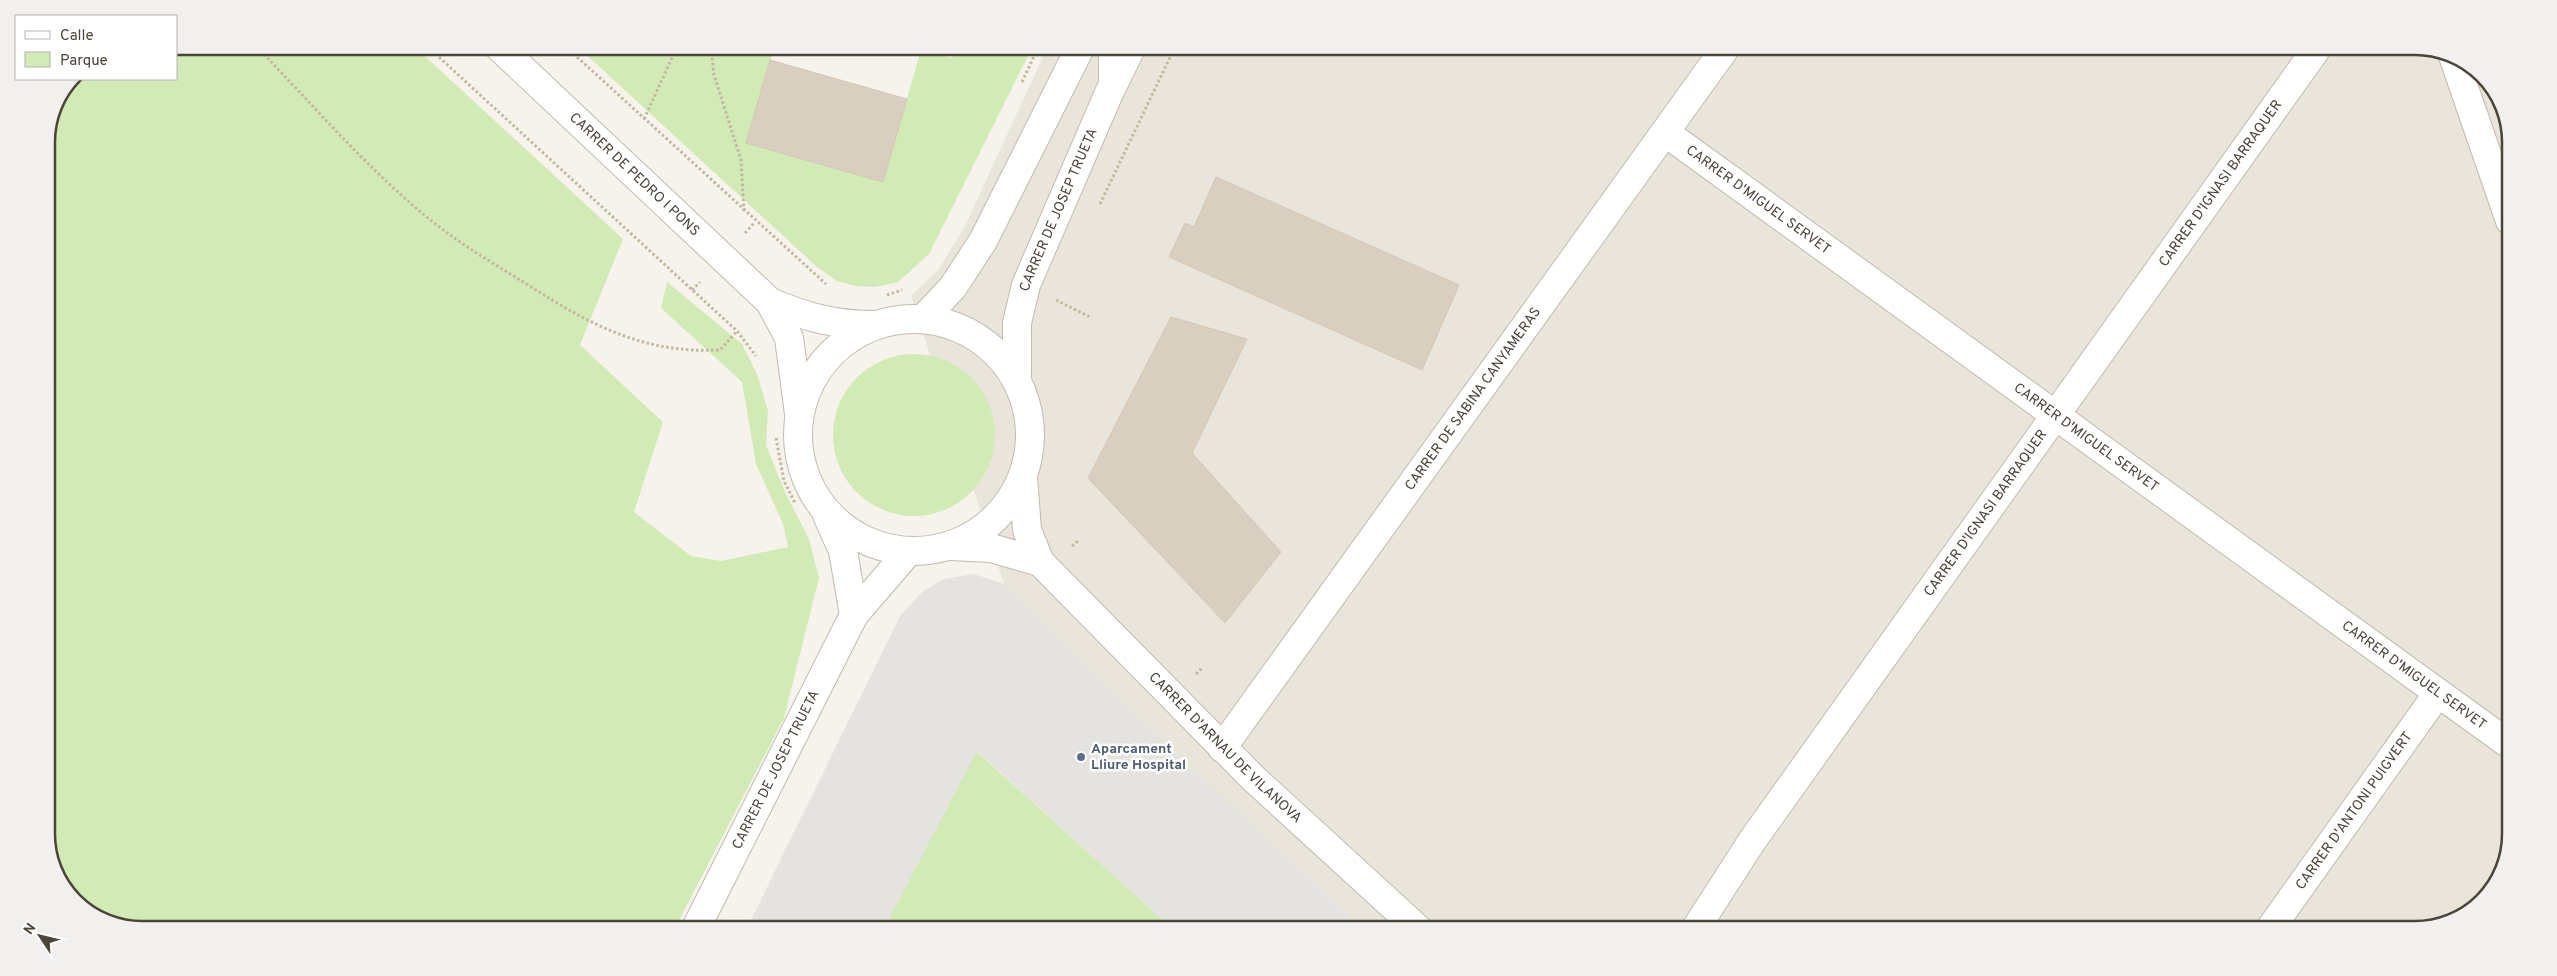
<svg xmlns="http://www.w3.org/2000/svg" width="2557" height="976" font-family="Overpass,sans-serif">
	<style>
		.residential { fill: #eae5da }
		.green { fill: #d2eab5 }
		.parking { fill: #e5e3e0 }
		.building { fill: #d8cfc1; stroke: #d3c7b4 }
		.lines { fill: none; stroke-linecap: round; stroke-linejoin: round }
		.service-casing { stroke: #c2bbae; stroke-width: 22 }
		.pedestrian-casing { stroke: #c2bbae; stroke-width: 30 }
		.minor-casing { stroke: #c2bbae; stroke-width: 30 }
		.tertiary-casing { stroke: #c2bbae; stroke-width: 30 }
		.path { stroke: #c4b79f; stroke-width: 3; stroke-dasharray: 2.5 2.5; stroke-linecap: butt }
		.service { stroke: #fff; stroke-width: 20 }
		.pedestrian { stroke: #fff; stroke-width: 28 }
		.minor { stroke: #fff; stroke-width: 28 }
		.tertiary { stroke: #fff; stroke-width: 28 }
		.service-dot { fill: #5c6f8a; stroke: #fff; stroke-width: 2 }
		.labels { text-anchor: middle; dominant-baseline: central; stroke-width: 5; stroke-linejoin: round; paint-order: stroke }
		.street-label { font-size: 14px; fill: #4b4439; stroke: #fff }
		.service-label { font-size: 14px; font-weight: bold; fill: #4e5e75; stroke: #fff; text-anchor: start }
		.rim { fill: none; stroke: #4b4439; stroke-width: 2.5 }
	</style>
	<rect width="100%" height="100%" fill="#f6f3ec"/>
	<polygon class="residential" points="1047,48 2446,51 2491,84 2511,135 2506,865 2473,910 2416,930 1360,927 1273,844 1184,762 1004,584 911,296 938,270 965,226"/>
	<g class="green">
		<polygon points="176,46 415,47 623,239 580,345 663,422 634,512 691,556 721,561 788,547 783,524 756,464 742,382 661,308 667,282 742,344 757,374 768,411 766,445 785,492 809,539 819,578 784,718 676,926 111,925 66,893 46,841 46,136 72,79 176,79"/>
		<polygon points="578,47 774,48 747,143 883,181 921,50 952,58 955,48 1032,48 929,254 898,282 875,287 856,286 837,281 817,267"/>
		<circle cx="914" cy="435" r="81"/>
		<polygon points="976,751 1171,927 885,926"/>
	</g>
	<polygon class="parking" points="974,574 1004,584 1184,762 1273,844 1360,927 1171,927 977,751 885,926 748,926 900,616 923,591 944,579"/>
	<g class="building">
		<polygon points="770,60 907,99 883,182 746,143"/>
		<polygon points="1216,177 1459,285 1422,370 1169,257 1185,223 1194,227"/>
		<polygon points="1171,317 1247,339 1192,453 1281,552 1225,623 1088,478"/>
	</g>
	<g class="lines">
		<defs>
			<polyline id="service" points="1109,89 1109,48"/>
			<g id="pedestrian">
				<path id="s1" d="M1696,928L1752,841L2315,51"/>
				<path id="s2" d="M2270,929L2438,693"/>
			</g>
			<g id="minor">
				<path id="s3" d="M499,47L770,302L789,338L799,414"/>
				<polyline points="2453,56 2510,221"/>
				<path id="s4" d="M1666,133L2506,742"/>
				<path d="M770,302C806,317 834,325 874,325"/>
				<path id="s5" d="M1222,748L1724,50"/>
			</g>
			<g id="tertiary">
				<polyline points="924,318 953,287 983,241 1080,48"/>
				<circle cx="914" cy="435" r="116"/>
				<path id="s6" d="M1017,380V323L1026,285L1109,93L1131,48"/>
				<path id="s7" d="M1023,477L1027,530L1040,562L1253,778L1417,928"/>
				<polyline points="827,515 843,551 854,615"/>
				<polyline points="951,546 991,548 1040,562"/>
				<path id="s8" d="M697,926L854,615L909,551"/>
			</g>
		</defs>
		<use href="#service" class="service-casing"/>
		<use href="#pedestrian" class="pedestrian-casing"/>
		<use href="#minor" class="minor-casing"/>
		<use href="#tertiary" class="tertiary-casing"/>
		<g class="path">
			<path d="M257,47C312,104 371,173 433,222C463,246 496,265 528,285C591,325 644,354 720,350L737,331"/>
			<polyline points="428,47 737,331 756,356"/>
			<polyline points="566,47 826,284"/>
			<polyline points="711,48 714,75 741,160 744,212"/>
			<polyline points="1022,82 1038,48"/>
			<polyline points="644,119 677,47"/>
			<polyline points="1100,204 1174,49"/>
			<polyline points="745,233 755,222"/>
			<polyline points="692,290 700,282"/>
			<polyline points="887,295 902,290"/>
			<polyline points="1056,300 1092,318"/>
			<polyline points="776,438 784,481 795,503"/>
			<polyline points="1072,546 1078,541"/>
			<polyline points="1196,674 1202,668"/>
		</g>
		<use href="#service" class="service"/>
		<use href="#pedestrian" class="pedestrian"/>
		<use href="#minor" class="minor"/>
		<use href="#tertiary" class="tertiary"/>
	</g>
	<circle class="service-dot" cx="1081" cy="757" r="5"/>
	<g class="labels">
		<g class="street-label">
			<text stroke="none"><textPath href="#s3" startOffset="186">CARRER DE PEDRO I PONS</textPath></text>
			<text stroke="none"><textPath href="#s1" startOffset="911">CARRER D'IGNASI BARRAQUER</textPath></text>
			<text stroke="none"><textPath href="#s4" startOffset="114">CARRER D'MIGUEL SERVET</textPath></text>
			<text stroke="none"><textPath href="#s6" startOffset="178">CARRER DE JOSEP TRUETA</textPath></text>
			<text stroke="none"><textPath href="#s5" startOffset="430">CARRER DE SABINA CANYAMERAS</textPath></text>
			<text stroke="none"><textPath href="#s4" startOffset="519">CARRER D'MIGUEL SERVET</textPath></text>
			<text stroke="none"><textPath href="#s1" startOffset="506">CARRER D'IGNASI BARRAQUER</textPath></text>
			<text stroke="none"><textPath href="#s4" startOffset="924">CARRER D'MIGUEL SERVET</textPath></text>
			<text stroke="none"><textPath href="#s7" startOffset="350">CARRER D'ARNAU DE VILANOVA</textPath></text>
			<text stroke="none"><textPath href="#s8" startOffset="175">CARRER DE JOSEP TRUETA</textPath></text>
			<text stroke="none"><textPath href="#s2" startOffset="145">CARRER D'ANTONI PUIGVERT</textPath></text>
		</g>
		<g class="service-label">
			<text x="1091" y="749">Aparcament<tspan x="1091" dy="16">Lliure Hospital</tspan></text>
		</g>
	</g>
	<path d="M0 0H2557V976H0ZM142 55H2415A87 87 0 0 1 2502 142V834A87 87 0 0 1 2415 921H142A87 87 0 0 1 55 834V142A87 87 0 0 1 142 55Z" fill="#f1f0ef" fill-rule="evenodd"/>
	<path class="rim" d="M142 55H2415A87 87 0 0 1 2502 142V834A87 87 0 0 1 2415 921H142A87 87 0 0 1 55 834V142A87 87 0 0 1 142 55Z"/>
	<rect x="15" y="15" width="162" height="65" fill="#ffffff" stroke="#b7b4b0"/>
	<rect x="25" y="31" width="25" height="8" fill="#ffffff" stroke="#b7b4b0"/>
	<text x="60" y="40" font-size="15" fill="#4b4439">Calle</text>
	<rect x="25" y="52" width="25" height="15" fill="#d2eab5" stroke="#b7b4b0"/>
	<text x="60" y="65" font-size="15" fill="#4b4439">Parque</text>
	<g transform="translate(40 936) rotate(305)" stroke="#ffffff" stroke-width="4" paint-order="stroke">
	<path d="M0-4L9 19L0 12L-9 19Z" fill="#4b4439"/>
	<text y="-8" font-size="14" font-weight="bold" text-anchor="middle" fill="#4b4439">N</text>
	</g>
</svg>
